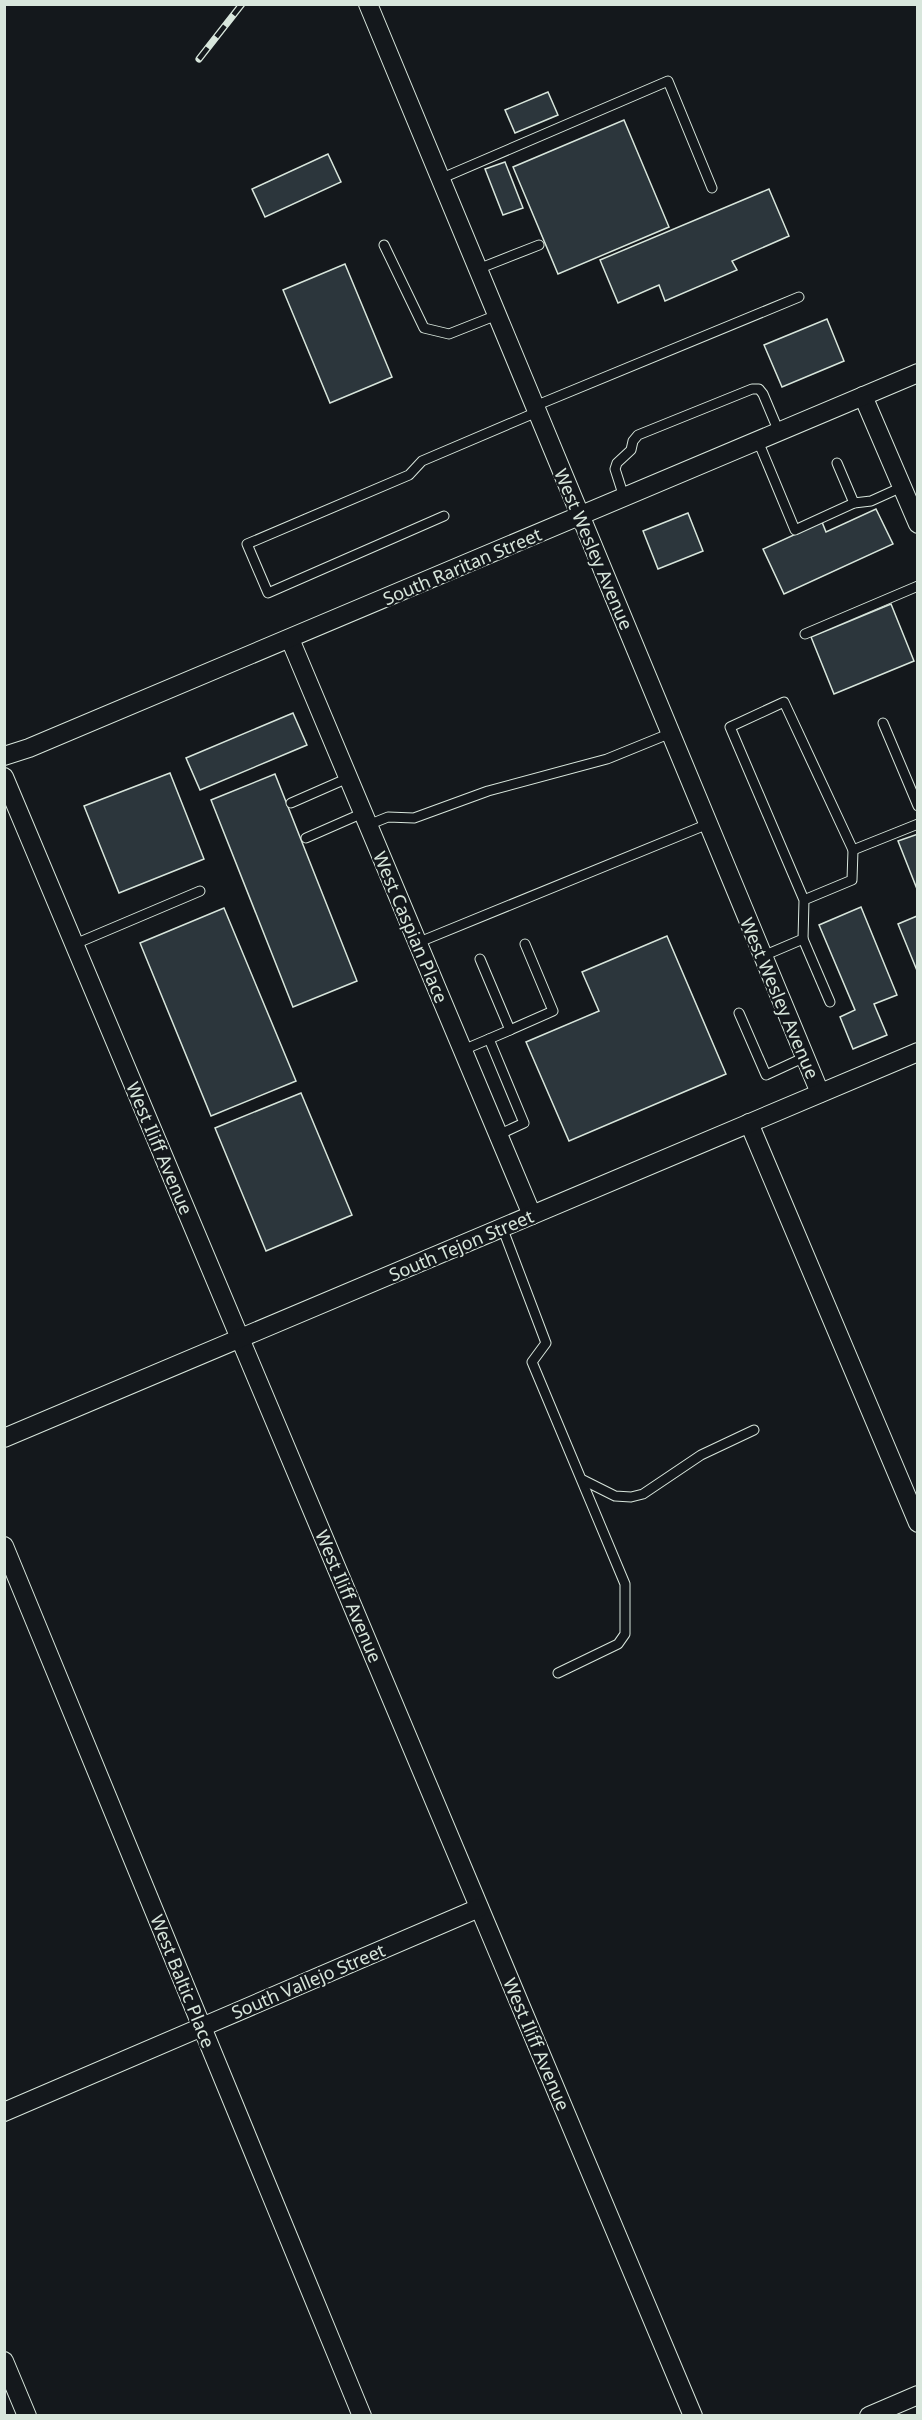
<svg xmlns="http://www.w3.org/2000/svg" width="922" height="2420" font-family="'Noto Sans',sans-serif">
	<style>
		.building { fill: #2c363c; stroke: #d8e6dc; stroke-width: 1.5 }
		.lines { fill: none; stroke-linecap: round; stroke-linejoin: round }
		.service-casing { stroke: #d8e6dc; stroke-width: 11 }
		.minor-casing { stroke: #d8e6dc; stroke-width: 20 }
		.service { stroke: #14181c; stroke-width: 9 }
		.minor { stroke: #14181c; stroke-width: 18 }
		.rail-casing { stroke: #d8e6dc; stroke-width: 7 }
		.rail { stroke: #14181c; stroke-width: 4.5; stroke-dasharray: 14; stroke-linecap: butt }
		.labels { text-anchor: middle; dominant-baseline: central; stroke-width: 4.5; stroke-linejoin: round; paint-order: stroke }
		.street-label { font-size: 18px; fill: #d8e6dc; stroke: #14181c }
	</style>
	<rect width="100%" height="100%" fill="#14181c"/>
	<g class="building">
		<polygon points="548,92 558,115 515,133 505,110"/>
		<polygon points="624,120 669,227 558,274 513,167"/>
		<polygon points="328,154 341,182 265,217 252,189"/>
		<polygon points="505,162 523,208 503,215 485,169"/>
		<polygon points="769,189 789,236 732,261 737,270 665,301 659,285 618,303 600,260"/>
		<polygon points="345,264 392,377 330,403 283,290"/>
		<polygon points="827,319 844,361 782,387 764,345"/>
		<polygon points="876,509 893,544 784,594 763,549 822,522 826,532"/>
		<polygon points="688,513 703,551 658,569 643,531"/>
		<polygon points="891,604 914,661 834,694 811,637"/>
		<polygon points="293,713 307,745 200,790 186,758"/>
		<polygon points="170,773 204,859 119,893 84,806"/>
		<polygon points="275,774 357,981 293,1007 211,800"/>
		<polygon points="918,834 918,889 917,889 898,841"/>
		<polygon points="861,907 897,995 874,1004 887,1035 853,1049 840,1017 855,1010 819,925"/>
		<polygon points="224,908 296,1081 211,1116 140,943"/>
		<polygon points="917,916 918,918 918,973 898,924"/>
		<polygon points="667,936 726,1074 569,1141 526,1042 599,1011 582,972"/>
		<polygon points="301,1093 352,1215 266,1251 215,1128"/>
	</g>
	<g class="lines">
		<defs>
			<g id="service">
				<polyline points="440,179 668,81 712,188"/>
				<polyline points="384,245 424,328 449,334 497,315"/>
				<polyline points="478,269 539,245"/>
				<polyline points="535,406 799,297"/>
				<polyline points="758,441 795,530 854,503 871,501 902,487"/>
				<polyline points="837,463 854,503"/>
				<polyline points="624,497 615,469 617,463 631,450 633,441 638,435 752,389 759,389 763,394 779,432"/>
				<polyline points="444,516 268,593 247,544 409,475 422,461 537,412"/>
				<polyline points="805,634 918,586"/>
				<polyline points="883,723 918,806"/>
				<polyline points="291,803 348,778"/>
				<polyline points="368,825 388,817 414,818 488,791 607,759 671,733"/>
				<polyline points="306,838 363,813"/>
				<polyline points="853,850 918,824"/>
				<polyline points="803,939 830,1002"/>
				<polyline points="417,943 708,824"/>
				<polyline points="75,944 200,891"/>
				<polyline points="763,956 803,939 804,900 730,727 784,702 853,850 852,880 804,900"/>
				<polyline points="480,959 510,1030 489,1039 524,1123 498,1135"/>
				<polyline points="739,1013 766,1075 805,1057"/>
				<polyline points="510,1030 553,1011 525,944"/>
				<polyline points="463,1050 489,1039"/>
				<polyline points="502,1227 546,1343 532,1362 625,1584 625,1634 618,1644 558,1673"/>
				<polyline points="583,1480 615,1496 631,1497 643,1494 701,1455 754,1430"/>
			</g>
			<g id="minor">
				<polyline points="368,4 820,1093"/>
				<polyline points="863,396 918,524"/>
				<polyline points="290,639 532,1215"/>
				<polyline points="4,756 29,748 918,373"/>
				<polyline points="4,777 693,2416"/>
				<polyline points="749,1123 918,1523"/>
				<polyline points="4,1438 918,1052"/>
				<polyline points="4,1546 362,2416"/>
				<polyline points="4,2112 479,1908"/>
				<polyline points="4,2361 27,2416"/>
				<polyline points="869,2416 918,2395"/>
			</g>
		</defs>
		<use href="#service" class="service-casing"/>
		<use href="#minor" class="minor-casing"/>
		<use href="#service" class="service"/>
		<use href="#minor" class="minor"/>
		<defs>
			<polyline id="rail" points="199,59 242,4"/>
		</defs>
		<use href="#rail" class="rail-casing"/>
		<use href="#rail" class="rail"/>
	</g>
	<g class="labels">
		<g class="street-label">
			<text transform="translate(594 549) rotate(67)">West Wesley Avenue</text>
			<text transform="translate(462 566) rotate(-23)">South Raritan Street</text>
			<text transform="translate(411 927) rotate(67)">West Caspian Place</text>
			<text transform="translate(780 998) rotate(67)">West Wesley Avenue</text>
			<text transform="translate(160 1148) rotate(67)">West Iliff Avenue</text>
			<text transform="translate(461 1245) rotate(-23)">South Tejon Street</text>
			<text transform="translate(349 1596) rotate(67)">West Iliff Avenue</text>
			<text transform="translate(183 1981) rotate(68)">West Baltic Place</text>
			<text transform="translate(308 1981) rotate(-23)">South Vallejo Street</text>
			<text transform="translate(537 2044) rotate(67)">West Iliff Avenue</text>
		</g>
	</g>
	<rect width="922" height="2420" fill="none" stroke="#d8e6dc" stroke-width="12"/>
</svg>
